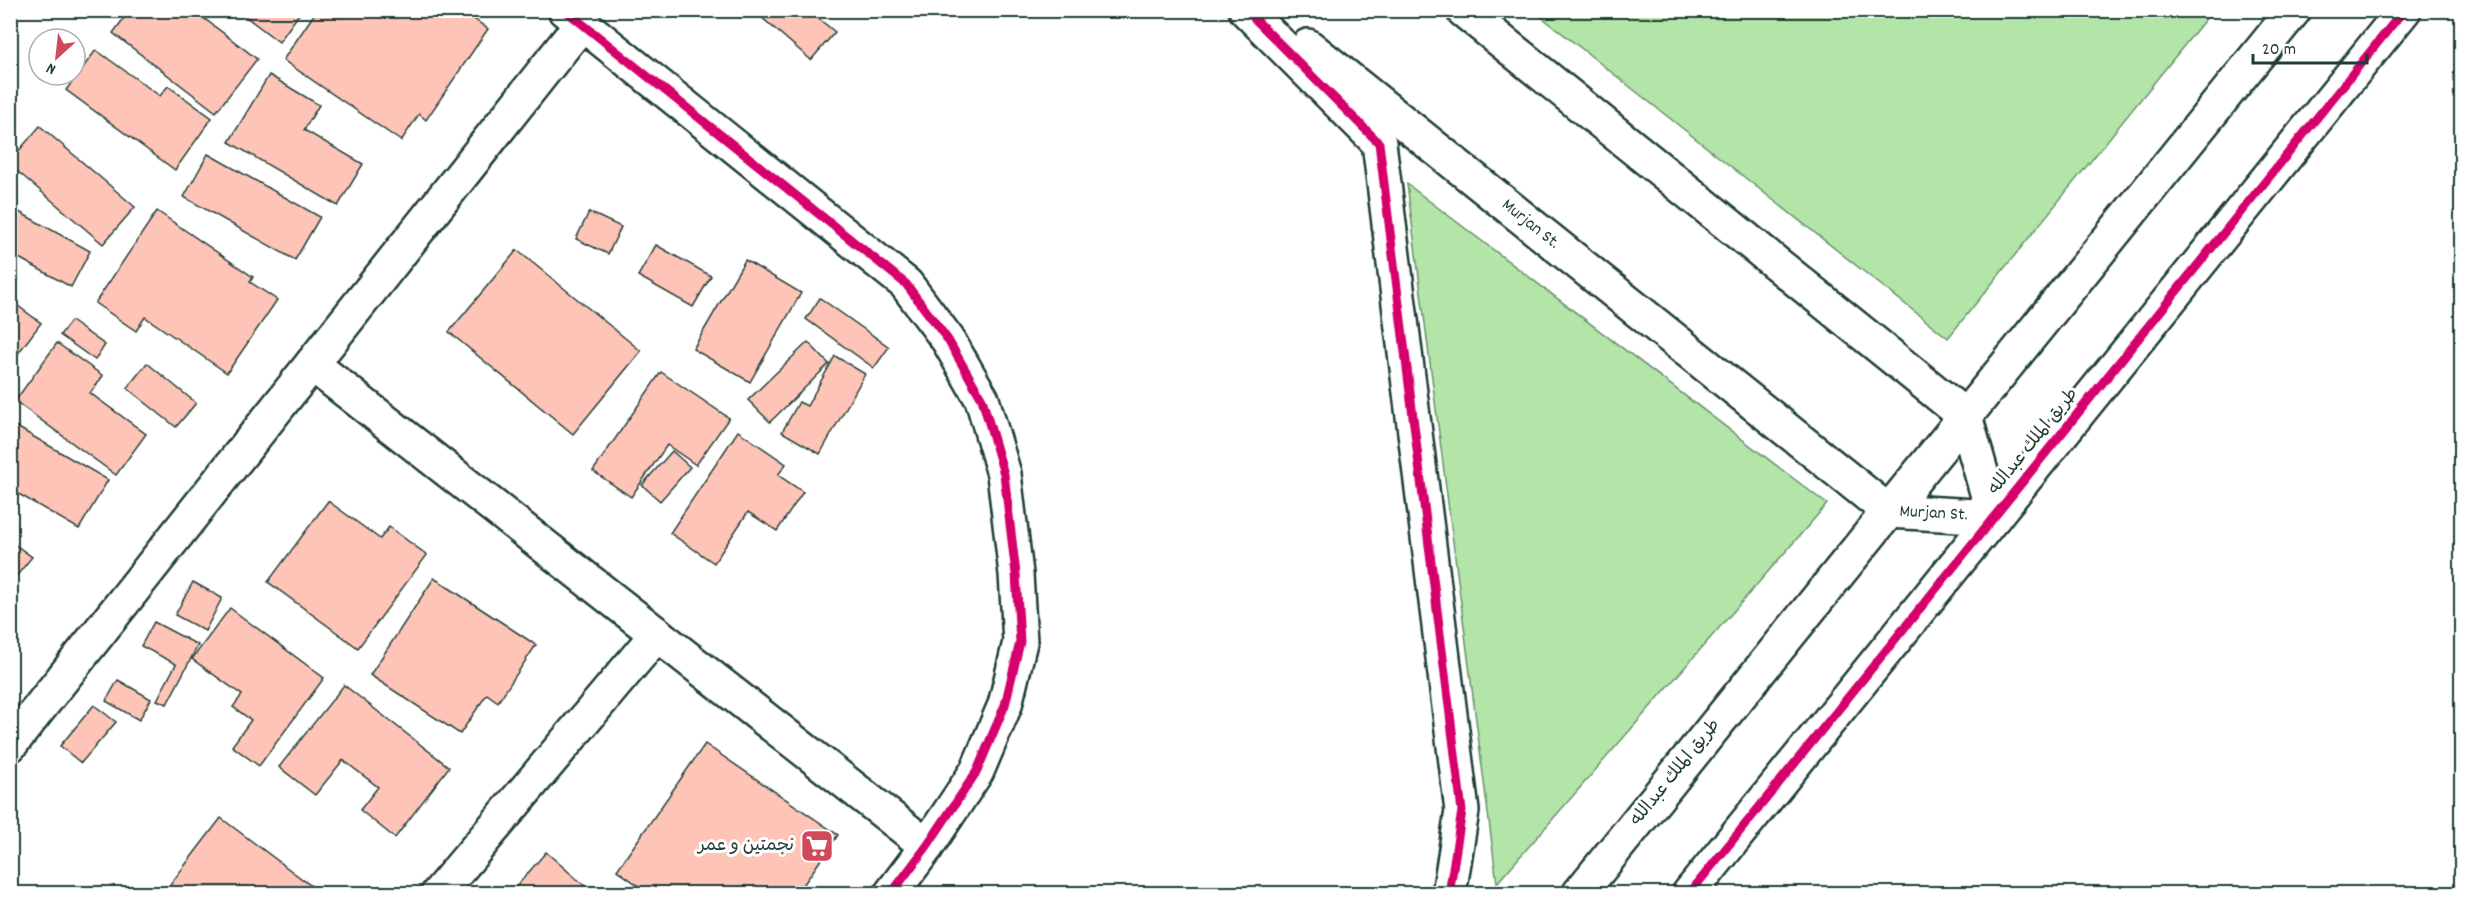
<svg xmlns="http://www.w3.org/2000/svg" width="2472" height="904" font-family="Dekko,'Playpen Sans Arabic',sans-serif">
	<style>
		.green { fill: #b2e5a7; stroke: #68916e; stroke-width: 1.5 }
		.building { fill: #ffc4b8; stroke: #1f3d34; stroke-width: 1.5 }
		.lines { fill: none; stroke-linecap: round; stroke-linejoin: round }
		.street-casing { stroke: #1f3d34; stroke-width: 38 }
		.secondary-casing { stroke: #1f3d34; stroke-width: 38 }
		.street { stroke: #fff; stroke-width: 33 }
		.secondary { stroke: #fff; stroke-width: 33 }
		.cycleway-casing { stroke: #fff; stroke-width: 13 }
		.cycleway { stroke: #d6006c; stroke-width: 9 }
		.labels { text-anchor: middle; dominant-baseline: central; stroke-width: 6; stroke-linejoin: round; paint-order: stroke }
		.street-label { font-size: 18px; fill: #1f3d34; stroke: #fff }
		.poi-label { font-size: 18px; fill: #1f3d34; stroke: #fff; text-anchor: end }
	</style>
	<rect width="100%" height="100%" fill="#fff"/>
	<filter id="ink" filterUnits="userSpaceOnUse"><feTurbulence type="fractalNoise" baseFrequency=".0167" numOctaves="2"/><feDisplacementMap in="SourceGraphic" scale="12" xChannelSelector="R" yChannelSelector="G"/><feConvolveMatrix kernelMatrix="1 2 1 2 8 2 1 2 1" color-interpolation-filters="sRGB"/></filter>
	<g filter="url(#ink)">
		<g class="green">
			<polygon points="1534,11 2212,11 1948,338"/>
			<polygon points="1407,184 1827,504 1497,883"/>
		</g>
		<g class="building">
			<polygon points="130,10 193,10 257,59 216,112 113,33"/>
			<polygon points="237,10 302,10 279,42"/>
			<polygon points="317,10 461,10 488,29 426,120 419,114 401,141 283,60"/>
			<polygon points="753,10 808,10 835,32 811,60"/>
			<polygon points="96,50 160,96 168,86 212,118 175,170 66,90"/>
			<polygon points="269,75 319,105 304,130 363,164 338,206 229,142"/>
			<polygon points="40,126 135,207 103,244 10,165 10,161"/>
			<polygon points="208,154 320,217 295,260 184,197"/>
			<polygon points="10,207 90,251 71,287 10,253"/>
			<polygon points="157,211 253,277 250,282 277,300 227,373 145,317 136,331 95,303"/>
			<polygon points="589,212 621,227 608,254 576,239"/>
			<polygon points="656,245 711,276 693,307 638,276"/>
			<polygon points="517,250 641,351 573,434 449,332"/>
			<polygon points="745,260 801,293 750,382 693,349"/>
			<polygon points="820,298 889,347 874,368 806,319"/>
			<polygon points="10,300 41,323 10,364"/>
			<polygon points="71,321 105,345 95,360 60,335"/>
			<polygon points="808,342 829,364 770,422 748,400"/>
			<polygon points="57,343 103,376 90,393 146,434 116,475 15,401"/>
			<polygon points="835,356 865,374 820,454 782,432 799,402 807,406"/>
			<polygon points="147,363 196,403 176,427 127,388"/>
			<polygon points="661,372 729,418 696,465 667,445 631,497 593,471"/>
			<polygon points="10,423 108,480 79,529 10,489"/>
			<polygon points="738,431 786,464 778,475 803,492 777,531 748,512 714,563 670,533"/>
			<polygon points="672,451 690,467 660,501 642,485"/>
			<polygon points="328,501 380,539 389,527 427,555 358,648 268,582"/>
			<polygon points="10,541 32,557 10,584"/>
			<polygon points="434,578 536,645 498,702 487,694 460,734 370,675"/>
			<polygon points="193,582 222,598 205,631 175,615"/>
			<polygon points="230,608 324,678 259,766 232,746 251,720 233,707 242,695 192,659"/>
			<polygon points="154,622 198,645 167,704 157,700 176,664 141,646"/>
			<polygon points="118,680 151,699 139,720 106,701"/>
			<polygon points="344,685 449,767 395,838 360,810 378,787 343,760 315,795 279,767"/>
			<polygon points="94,705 116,722 81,763 60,746"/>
			<polygon points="705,744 838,835 797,894 650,894 617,870"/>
			<polygon points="221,818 322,894 163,894"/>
			<polygon points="546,852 594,894 510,894"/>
		</g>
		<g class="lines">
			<defs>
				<g id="street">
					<polyline points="565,10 906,284 948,340 982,399 1004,474 1016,574 1020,642 1005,705 977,771 927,846 891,894"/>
					<polyline points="312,364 927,846"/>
					<polyline points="10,745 582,23"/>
					<polyline points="438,894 657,634"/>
				</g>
				<g id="secondary">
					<polyline points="1246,10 1379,143 1462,811 1449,894"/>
					<polyline points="1463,10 1965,416 1994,517"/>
					<path id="s1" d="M1308,46L1888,511L1994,517"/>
					<polyline points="1579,894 2294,10"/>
					<polyline points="1689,894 2404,10"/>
				</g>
			</defs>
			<use href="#street" class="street-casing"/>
			<use href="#secondary" class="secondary-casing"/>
			<use href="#street" class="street"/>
			<use href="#secondary" class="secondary"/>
			<defs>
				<g id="cycleway">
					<polyline points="565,10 906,284 948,340 982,399 1004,474 1016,574 1020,642 1005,705 977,771 927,846 891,894"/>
					<polyline points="1246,10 1379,143 1462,811 1449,894"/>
					<polyline points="1689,894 2404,10"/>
				</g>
			</defs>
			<use href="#cycleway" class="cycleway-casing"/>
			<use href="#cycleway" class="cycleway"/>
		</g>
	</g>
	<defs>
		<symbol id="supermarket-square" viewBox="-11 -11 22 22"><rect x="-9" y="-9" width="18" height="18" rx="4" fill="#d1495b" stroke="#fff"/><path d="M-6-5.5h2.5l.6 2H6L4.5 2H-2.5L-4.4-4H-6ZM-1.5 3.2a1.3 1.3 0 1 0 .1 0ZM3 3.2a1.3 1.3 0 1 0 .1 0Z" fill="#fff"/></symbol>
	</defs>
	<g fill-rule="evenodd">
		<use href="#supermarket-square" x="798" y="827" width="38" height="38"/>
	</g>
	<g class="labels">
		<g class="street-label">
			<text stroke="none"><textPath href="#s1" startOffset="285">Murjan St.</textPath></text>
			<text transform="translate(2034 442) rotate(-51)">طريق الملك عبدالله</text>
			<text stroke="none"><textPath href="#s1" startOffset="789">Murjan St.</textPath></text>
			<text transform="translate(1676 773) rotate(-51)">طريق الملك عبدالله</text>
		</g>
		<g class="poi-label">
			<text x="794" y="846">نجمتين و عمر</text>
		</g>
	</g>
	<rect width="2472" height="904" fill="none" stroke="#fff" stroke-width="36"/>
	<rect x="18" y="18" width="2436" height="868" fill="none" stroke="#1f3d34" stroke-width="2" filter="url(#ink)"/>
	<g transform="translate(57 57) rotate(207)"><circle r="28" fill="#ffffff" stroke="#a5b1ae" stroke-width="1.5"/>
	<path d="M0-4.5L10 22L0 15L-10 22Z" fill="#d1495b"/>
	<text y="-9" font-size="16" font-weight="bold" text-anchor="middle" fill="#1f3d34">N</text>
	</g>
	<path d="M2253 54v9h114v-9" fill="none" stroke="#1f3d34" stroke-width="3"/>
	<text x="2262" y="54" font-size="18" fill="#1f3d34" stroke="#ffffff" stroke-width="4.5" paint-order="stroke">20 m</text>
</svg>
